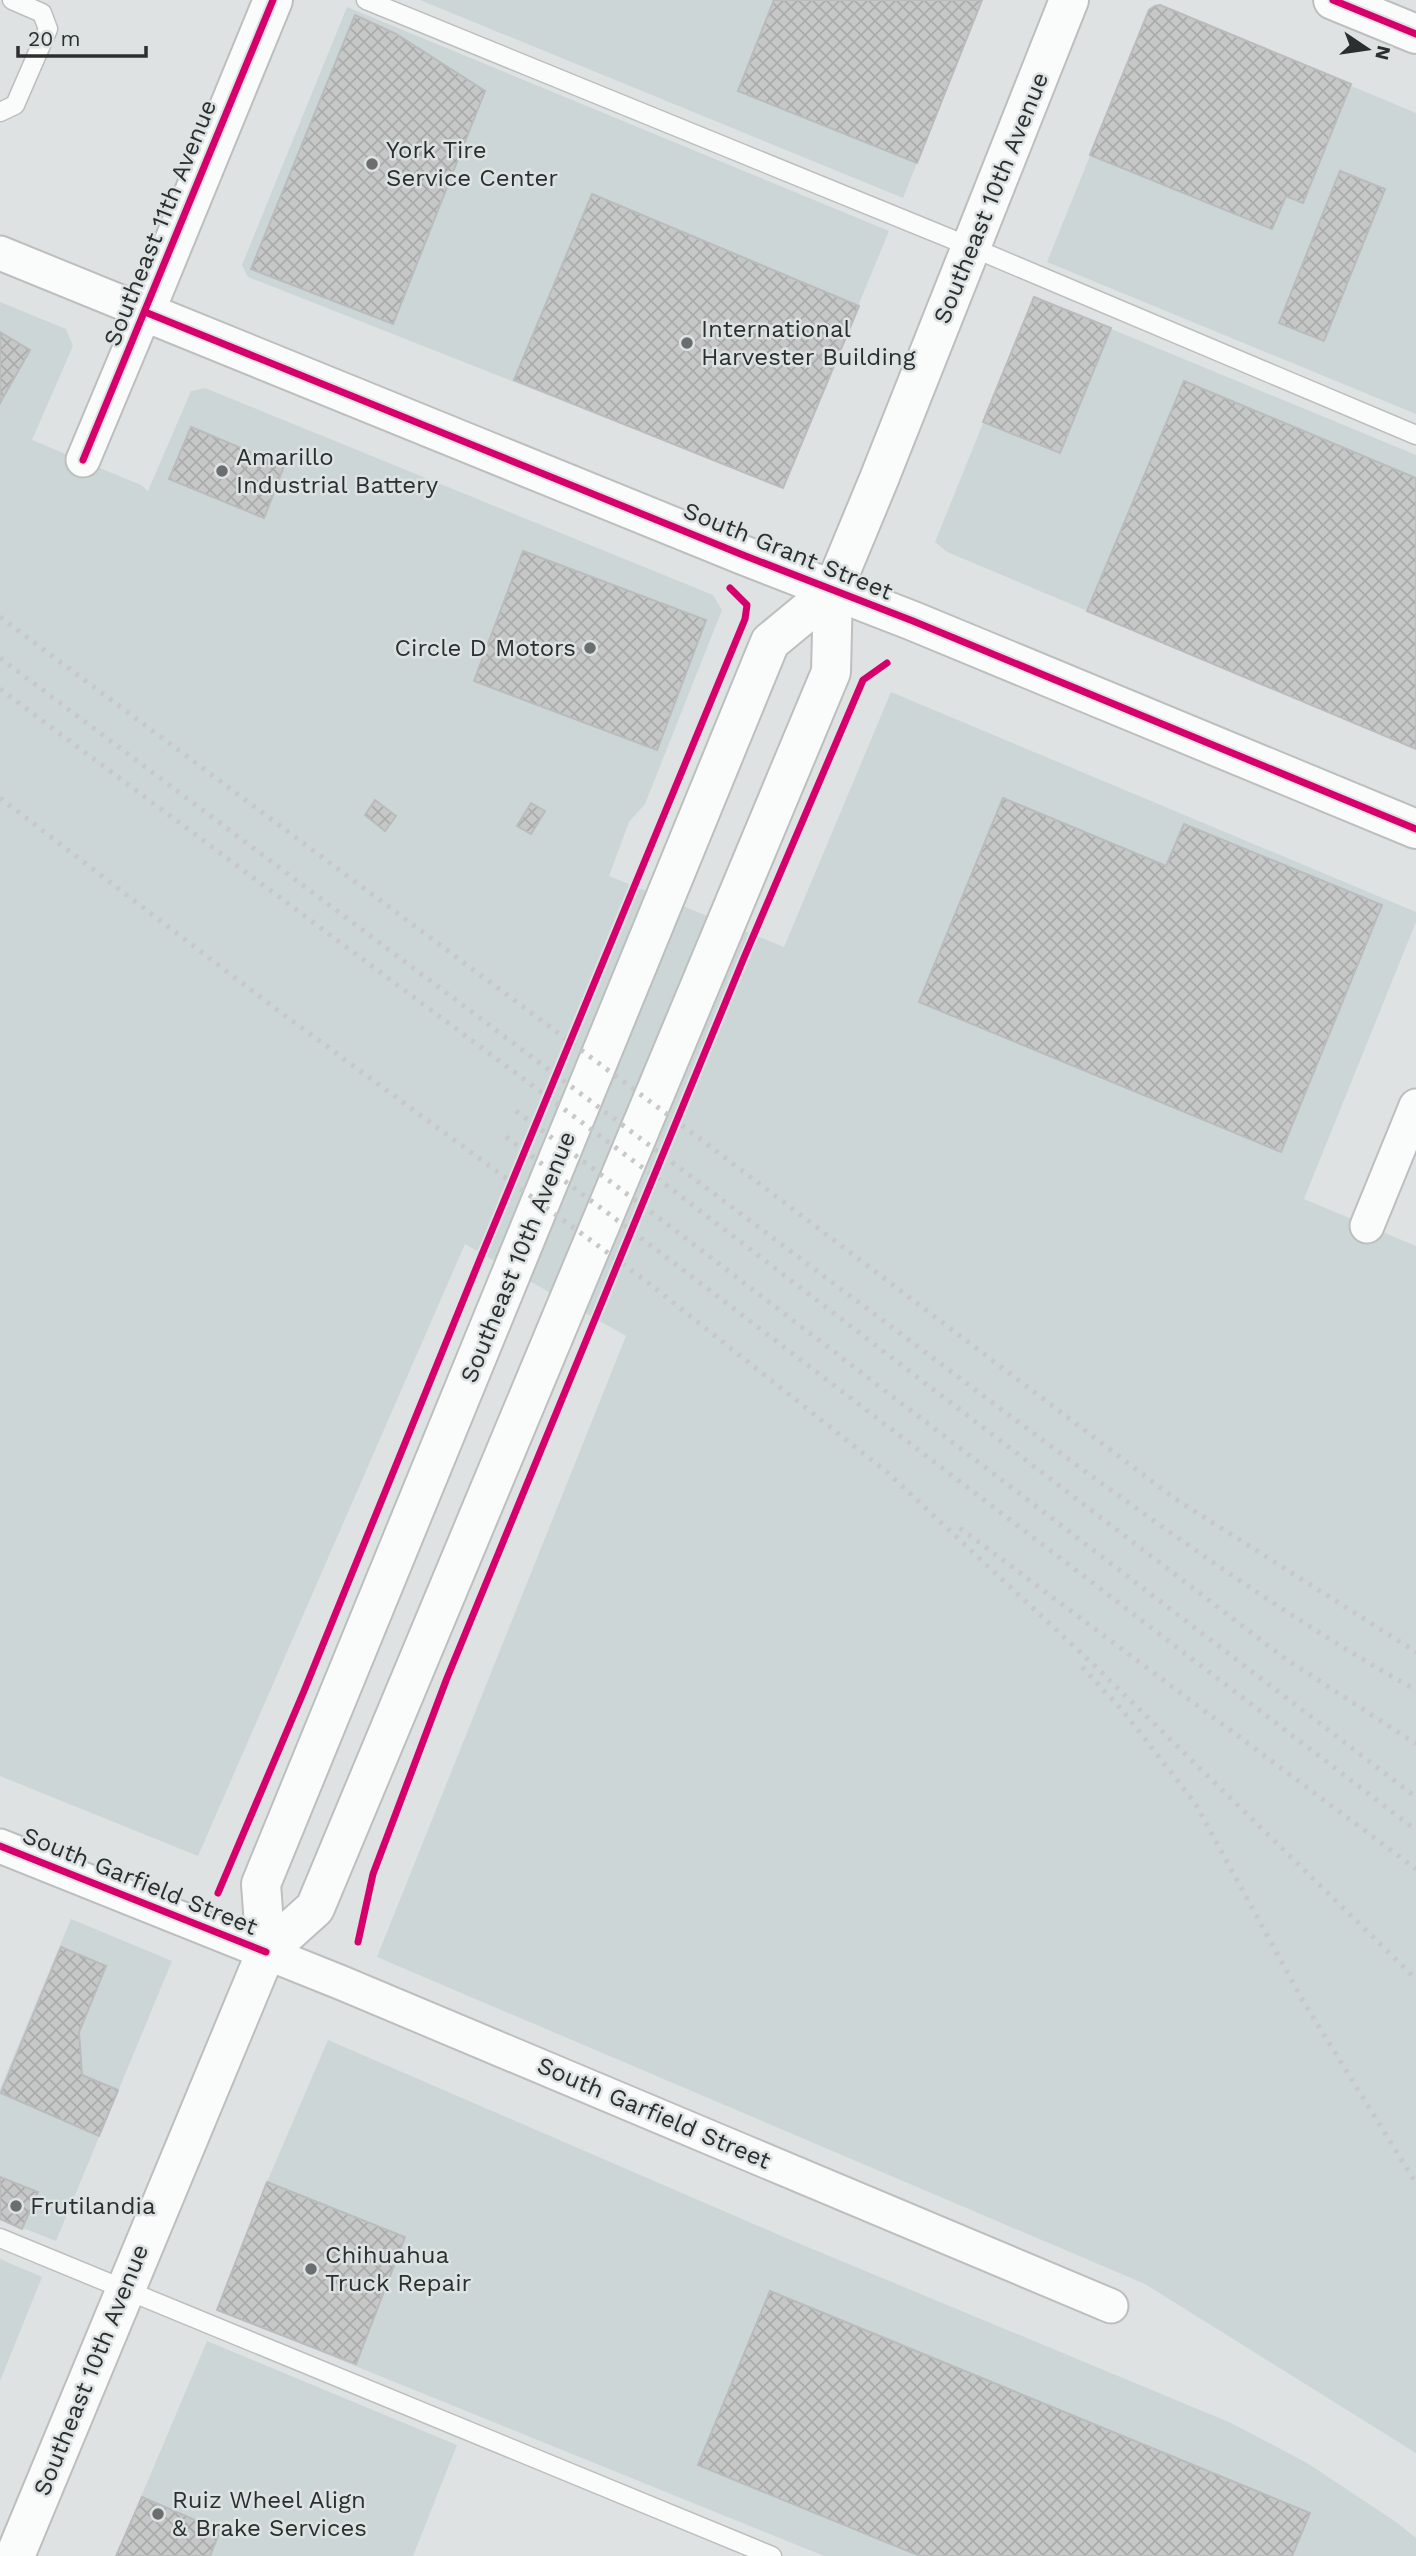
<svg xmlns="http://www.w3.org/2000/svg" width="1416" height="2556" font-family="'Work Sans',sans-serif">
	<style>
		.built { fill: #ccd6d6 }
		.building { fill: url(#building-cross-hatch); stroke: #babbbc; stroke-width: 2 }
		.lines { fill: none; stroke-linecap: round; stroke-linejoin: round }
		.service-casing { stroke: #bdbfbf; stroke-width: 21 }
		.minor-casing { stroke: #bdbfbf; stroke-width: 37 }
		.tertiary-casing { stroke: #bdbfbf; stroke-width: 42 }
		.secondary-casing { stroke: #bdbfbf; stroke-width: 42 }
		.primary-casing { stroke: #bdbfbf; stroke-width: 42 }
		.service { stroke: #fafbfb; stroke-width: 18 }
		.minor { stroke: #fafbfb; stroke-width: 33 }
		.tertiary { stroke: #fafbfb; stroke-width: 38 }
		.secondary { stroke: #fafbfb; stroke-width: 38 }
		.primary { stroke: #fafbfb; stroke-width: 38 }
		.rail { stroke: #c8c8c8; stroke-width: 5; stroke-dasharray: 3.5 7; stroke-linecap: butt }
		.cycleway-casing { stroke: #dde3e3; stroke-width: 11 }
		.cycleway { stroke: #d6006c; stroke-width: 7 }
		.poi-dot { fill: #6a6e6e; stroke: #dde3e3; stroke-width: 2.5 }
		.labels { text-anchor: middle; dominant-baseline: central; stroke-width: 5; stroke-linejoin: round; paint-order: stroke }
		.poi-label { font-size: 24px; fill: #2c2f2f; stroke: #dde3e3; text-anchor: start }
		.street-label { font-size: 24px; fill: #2c2f2f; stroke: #dde3e3 }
	</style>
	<defs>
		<pattern id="building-cross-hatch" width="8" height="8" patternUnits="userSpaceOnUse" patternTransform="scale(1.75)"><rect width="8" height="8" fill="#c6c8c8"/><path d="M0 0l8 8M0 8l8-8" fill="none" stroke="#aaacac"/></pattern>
	</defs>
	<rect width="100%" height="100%" fill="#dee2e2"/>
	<g class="built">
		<polygon points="420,0 982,0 903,198"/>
		<polygon points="1155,6 1160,6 1416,113 1416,414 1047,262 1149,10"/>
		<polygon points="347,7 889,231 783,488 248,277 242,265"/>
		<polygon points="1034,297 1416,455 1416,749 947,552 935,542"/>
		<polygon points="0,302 66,329 73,346 32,440 141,485 148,491 191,391 205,388 713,595 722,610 645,804 629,822 609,876 784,947 891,692 1416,912 1416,922 1304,1199 1416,1246 1416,2453 1145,2284 377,1957 626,1336 465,1244 198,1856 0,1776"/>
		<polygon points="71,1919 172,1961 56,2241 0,2219 0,2089"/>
		<polygon points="328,2040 786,2238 1231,2423 1307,2463 1396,2522 1416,2538 1416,2556 824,2556 217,2310 267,2182"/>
		<polygon points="0,2259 42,2277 0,2381"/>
		<polygon points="207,2341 457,2445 413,2556 116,2556"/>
	</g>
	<g class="building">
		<polygon points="774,0 982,0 917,163 738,91"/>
		<polygon points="1160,5 1351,84 1303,203 1286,196 1272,229 1090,155 1149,10 1155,6"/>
		<polygon points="355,15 396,34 485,91 393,324 251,269"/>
		<polygon points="1340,171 1385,189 1324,341 1279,323"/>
		<polygon points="592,194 859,306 783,488 514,380"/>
		<polygon points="1034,297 1111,328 1060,453 983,422"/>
		<polygon points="0,332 30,350 0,403"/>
		<polygon points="1184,381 1416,478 1416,749 1087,611"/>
		<polygon points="191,427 284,466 264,518 169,479"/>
		<polygon points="523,551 706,620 657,750 474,681"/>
		<polygon points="1003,798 1166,866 1184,824 1382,905 1281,1152 919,1002"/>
		<polygon points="375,800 396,816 385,831 365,815"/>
		<polygon points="531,803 545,811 531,834 517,826"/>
		<polygon points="61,1947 106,1966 79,2032 82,2075 118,2090 99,2136 1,2093"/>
		<polygon points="0,2177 38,2192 22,2229 0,2219"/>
		<polygon points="267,2182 405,2237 356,2364 217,2310"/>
		<polygon points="770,2291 1310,2513 1292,2556 920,2556 698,2465"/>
		<polygon points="142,2497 220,2531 210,2556 116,2556"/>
	</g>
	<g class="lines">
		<defs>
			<g id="service">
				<polyline points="366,0 971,247 1416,435"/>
				<polyline points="0,112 15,105 48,29 42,13 12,0"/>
				<polyline points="0,2238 772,2556"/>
			</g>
			<g id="minor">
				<polyline points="0,253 145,312 83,460"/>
				<polyline points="1367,1226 1416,1106"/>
				<polyline points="0,1846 342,1983 1111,2306"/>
			</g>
			<polyline id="tertiary" points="273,0 145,312 743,555 913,621 1416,829"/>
			<polyline id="secondary" points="1333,0 1416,34"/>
			<g id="primary">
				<polyline points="266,1952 261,1884 770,642 833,590"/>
				<polyline points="15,2556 266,1952 315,1908 831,672 833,590 879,479 1069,0"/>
			</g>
		</defs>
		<use href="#service" class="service-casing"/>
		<use href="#minor" class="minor-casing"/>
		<use href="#tertiary" class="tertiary-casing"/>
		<use href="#secondary" class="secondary-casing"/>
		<use href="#primary" class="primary-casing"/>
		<use href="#service" class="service"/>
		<use href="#minor" class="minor"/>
		<use href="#tertiary" class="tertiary"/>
		<use href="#secondary" class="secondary"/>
		<use href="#primary" class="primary"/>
		<g class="rail">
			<polyline points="0,617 699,1138 1174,1498 1416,1652"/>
			<path d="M0,658L1029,1430C1154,1522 1280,1614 1416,1690"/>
			<polyline points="0,689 678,1194 1283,1657 1416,1744"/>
			<polyline points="0,798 272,1006 646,1281 888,1473 1094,1665 1416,1979"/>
			<polyline points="516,1111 667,1224 1416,1797"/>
			<polyline points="506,1137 657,1250 1416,1830"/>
			<polyline points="960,1528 1416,1869"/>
			<polyline points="1082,1667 1123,1711 1195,1803 1303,2001 1416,2183"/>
		</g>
		<defs>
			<g id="cycleway">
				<polyline points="1333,0 1416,34"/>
				<polyline points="145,312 743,555 913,621 1416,829"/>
				<polyline points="83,460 273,0"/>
				<polyline points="0,1846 266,1952"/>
				<polyline points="218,1893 304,1691 480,1259 745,619 747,605 730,588"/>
				<polyline points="358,1942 373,1874 447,1678 743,960 863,680 887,663"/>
			</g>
		</defs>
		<use href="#cycleway" class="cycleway-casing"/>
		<use href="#cycleway" class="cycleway"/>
	</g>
	<g class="poi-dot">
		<circle cx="372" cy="164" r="7"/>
		<circle cx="687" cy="343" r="7"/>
		<circle cx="222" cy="471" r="7"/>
		<circle cx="590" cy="648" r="7"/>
		<circle cx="16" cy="2206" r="7"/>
		<circle cx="311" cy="2269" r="7"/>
		<circle cx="158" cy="2514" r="7"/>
	</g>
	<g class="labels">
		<g class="poi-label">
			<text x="386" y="150">York Tire<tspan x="386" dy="28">Service Center</tspan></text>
			<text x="701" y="329">International<tspan x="701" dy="28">Harvester Building</tspan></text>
			<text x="236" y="457">Amarillo<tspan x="236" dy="28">Industrial Battery</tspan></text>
			<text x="576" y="648" text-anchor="end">Circle D Motors</text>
			<text x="30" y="2206">Frutilandia</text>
			<text x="325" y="2255">Chihuahua<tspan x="325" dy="28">Truck Repair</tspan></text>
			<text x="172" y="2500">Ruiz Wheel Align<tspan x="172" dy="28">&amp; Brake Services</tspan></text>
		</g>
		<g class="street-label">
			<text transform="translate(991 198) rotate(-68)">Southeast 10th Avenue</text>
			<text transform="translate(160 223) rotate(-68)">Southeast 11th Avenue</text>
			<text transform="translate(788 551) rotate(22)">South Grant Street</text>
			<text transform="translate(518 1257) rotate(-68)">Southeast 10th Avenue</text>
			<text transform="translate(140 1881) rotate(22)">South Garfield Street</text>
			<text transform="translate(654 2113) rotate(23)">South Garfield Street</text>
			<text transform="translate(91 2370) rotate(-68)">Southeast 10th Avenue</text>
		</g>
	</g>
	<g transform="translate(1367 49) rotate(103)" stroke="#dde3e3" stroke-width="5" paint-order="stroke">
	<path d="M0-5L12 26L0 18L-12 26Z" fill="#2c2f2f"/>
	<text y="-10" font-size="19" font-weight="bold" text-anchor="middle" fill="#2c2f2f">N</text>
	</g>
	<path d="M18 46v10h128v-10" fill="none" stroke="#2c2f2f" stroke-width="3.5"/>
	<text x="28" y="46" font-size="21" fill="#2c2f2f" stroke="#dde3e3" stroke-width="5" paint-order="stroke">20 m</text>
</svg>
